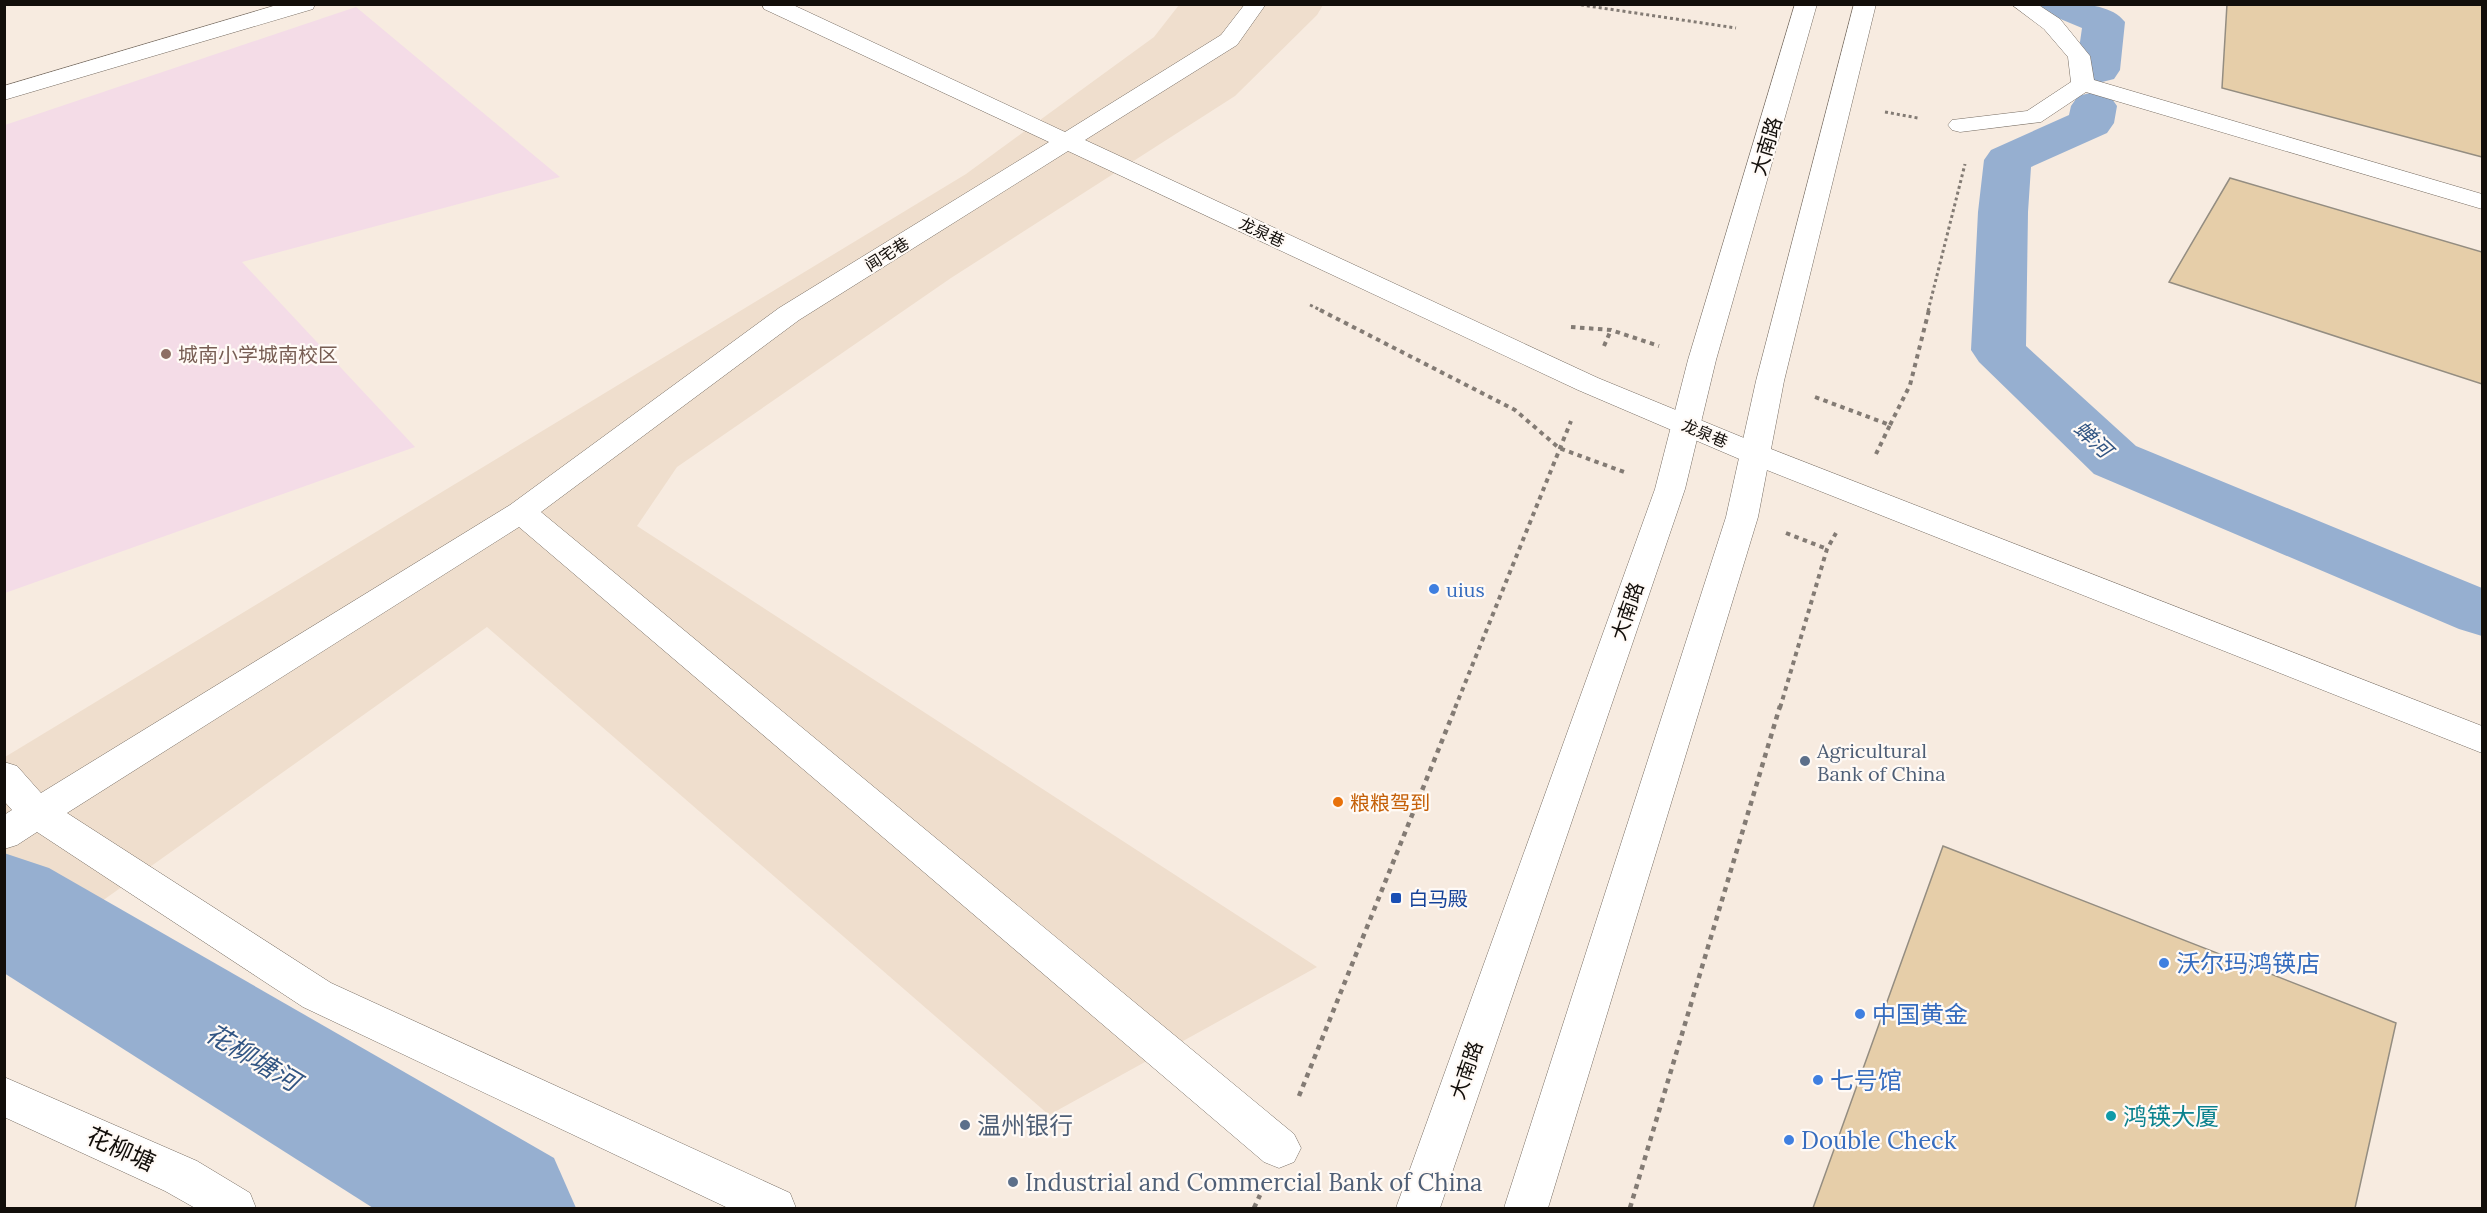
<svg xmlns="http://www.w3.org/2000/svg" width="2487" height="1213" font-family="Lora,'Noto Sans SC',serif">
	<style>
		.built { fill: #efdecd }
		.education { fill: #f4dce7 }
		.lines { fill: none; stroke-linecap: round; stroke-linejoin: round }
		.canal { fill: #96afd0; fill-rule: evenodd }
		.river { fill: #96afd0; fill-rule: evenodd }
		.building { fill: #e6cea9; stroke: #948d81; stroke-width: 1.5 }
		.minor-casing { stroke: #776d63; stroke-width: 1 }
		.major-casing { stroke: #776d63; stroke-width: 1 }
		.path-far2 { stroke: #837b74; stroke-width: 3; stroke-dasharray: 3 3; stroke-linecap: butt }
		.path-far1 { stroke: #837b74; stroke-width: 4; stroke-dasharray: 4.5 4.5; stroke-linecap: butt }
		.path { stroke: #837b74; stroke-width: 4.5; stroke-dasharray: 5 5; stroke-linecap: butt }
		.minor { fill: #fff; fill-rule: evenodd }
		.major { fill: #fff; fill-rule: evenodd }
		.education-dot { fill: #8d6e63; stroke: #fffaf6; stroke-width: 2 }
		.shop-dot { fill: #3f7fe0; stroke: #fffaf6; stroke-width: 2 }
		.service-dot { fill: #5c6f8a; stroke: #fffaf6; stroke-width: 2 }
		.food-dot { fill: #e8710a; stroke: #fffaf6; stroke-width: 2 }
		.transit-dot { fill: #1a4fb4; stroke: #fffaf6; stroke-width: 2 }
		.culture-dot { fill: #0f9aa8; stroke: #fffaf6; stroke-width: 2 }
		.labels { text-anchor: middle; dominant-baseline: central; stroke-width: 4.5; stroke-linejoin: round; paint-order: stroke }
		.far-street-label { font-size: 16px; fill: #120e0a; stroke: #fffaf6 }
		.street-label { font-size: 20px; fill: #120e0a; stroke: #fffaf6 }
		.education-label { font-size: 20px; fill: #785e54; stroke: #fffaf6; text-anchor: start }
		.shop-label { font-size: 20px; fill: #366cbe; stroke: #fffaf6; text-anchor: start }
		.service-label { font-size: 20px; fill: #4e5e75; stroke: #fffaf6; text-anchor: start }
		.food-label { font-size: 20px; fill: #c56008; stroke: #fffaf6; text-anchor: start }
		.transit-label { font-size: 20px; fill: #164399; stroke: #fffaf6; text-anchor: start }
		.water-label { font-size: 21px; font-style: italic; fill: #325583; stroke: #fffaf6 }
		.near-shop-label { font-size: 24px; fill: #366cbe; stroke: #fffaf6; text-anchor: start }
		.near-culture-label { font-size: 24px; fill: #0d838f; stroke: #fffaf6; text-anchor: start }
		.near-service-label { font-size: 24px; fill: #4e5e75; stroke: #fffaf6; text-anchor: start }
		.near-street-label { font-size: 24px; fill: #120e0a; stroke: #fffaf6 }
		.near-water-label { font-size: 26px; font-style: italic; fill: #325583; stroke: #fffaf6 }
	</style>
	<rect width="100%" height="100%" fill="#f7ebe0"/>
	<polygon class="built" points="1179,5 1323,5 1317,15 1235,96 951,278 677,467 637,526 1317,967 1049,1115 487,627 5,970 5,757 966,174 1154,37"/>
	<polygon class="education" points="356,7 560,177 242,262 415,447 5,593 5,125"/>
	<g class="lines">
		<g class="canal">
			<path d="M2040,4C2068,4 2108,0 2125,22L2120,70L2114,79L2098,83L2082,79L2076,70L2082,28L2046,13Z"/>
			<polygon points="2094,92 2110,96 2117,106 2114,123 2107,133 2031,167 2028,212 2026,346 2136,446 2482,588 2482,636 2459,629 2094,474 1979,362 1971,350 1978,212 1984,160 1991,150 2069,115 2071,106 2078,96"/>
		</g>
		<polygon class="river" points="4,853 49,868 554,1158 576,1208 373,1208 4,973"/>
	</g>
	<g class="building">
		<polygon points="2227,4 2482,4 2482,157 2222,88"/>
		<polygon points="2230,178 2482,252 2482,384 2169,282"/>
		<polygon points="1943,846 2396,1023 2355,1208 1813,1208"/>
	</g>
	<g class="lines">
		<defs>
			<g id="minor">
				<polygon points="280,4 315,4 313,9 4,100 4,86"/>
				<polygon points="762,4 791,4 1065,132 1221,35 1245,4 1266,4 1237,45 1085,140 1598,378 1766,447 2482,726 2482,753 1744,461 1578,390 1068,151 799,320 541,512 1294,1134 1301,1148 1294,1162 1279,1168 1264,1162 519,527 67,813 331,983 790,1193 796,1208 728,1208 303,1007 37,832 17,845 4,849 4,815 12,810 4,801 4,762 17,766 41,793 510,505 779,308 1049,142 764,9"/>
				<polygon points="2011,4 2037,4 2060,19 2090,56 2094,80 2482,194 2482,209 2086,92 2041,122 1960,132 1952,130 1948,125 1952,120 2027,111 2071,82 2068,57 2044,29"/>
				<polygon points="4,1077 197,1161 250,1193 256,1208 195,1208 165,1191 4,1117"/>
			</g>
			<g id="major">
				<polygon points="1795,4 1817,4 1716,360 1685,489 1440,1208 1396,1208 1655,489 1688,360"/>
				<polygon points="1854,4 1876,4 1784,381 1758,517 1548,1208 1504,1208 1726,517 1756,381"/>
			</g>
		</defs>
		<use href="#minor" class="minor-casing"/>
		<use href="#major" class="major-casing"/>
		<g class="path-far2">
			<polyline points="1575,4 1736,28"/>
			<polyline points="1885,112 1918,118"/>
			<polyline points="1310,305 1323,311"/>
			<polyline points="1928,311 1965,164"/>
		</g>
		<g class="path-far1">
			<polyline points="1320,310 1515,410 1559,448 1624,472"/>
			<polyline points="1571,327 1611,330 1659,346"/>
			<polyline points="1604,346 1611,330"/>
			<polyline points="1815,397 1890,425 1876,454"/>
			<polyline points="1890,425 1910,385 1929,310"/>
			<polyline points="1786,533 1827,549"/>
			<polyline points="1455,708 1571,421"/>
			<polyline points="1780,708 1827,549 1836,533"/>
		</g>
		<g class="path">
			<polyline points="1299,1096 1456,706"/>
			<polyline points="1254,1208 1260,1195"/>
			<polyline points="1630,1208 1780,706"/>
		</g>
		<use href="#minor" class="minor"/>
		<use href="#major" class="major"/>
	</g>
	<circle class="education-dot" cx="166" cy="354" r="6"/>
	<g class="shop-dot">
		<circle cx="1434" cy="589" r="6"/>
		<circle cx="2164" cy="963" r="6"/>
		<circle cx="1860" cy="1014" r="6"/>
		<circle cx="1818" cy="1080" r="6"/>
		<circle cx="1789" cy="1140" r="6"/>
	</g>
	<g class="service-dot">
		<circle cx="1805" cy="761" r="6"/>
		<circle cx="965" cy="1125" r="6"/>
		<circle cx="1013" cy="1182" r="6"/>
	</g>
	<circle class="food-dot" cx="1338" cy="802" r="6"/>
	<rect class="transit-dot" x="1390" y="892" width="12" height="12" rx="3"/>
	<circle class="culture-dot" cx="2111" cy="1116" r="6"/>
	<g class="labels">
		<g class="far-street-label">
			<text transform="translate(1262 232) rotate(25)">龙泉巷</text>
			<text transform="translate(887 254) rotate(-32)">闻宅巷</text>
			<text transform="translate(1705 433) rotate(23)">龙泉巷</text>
		</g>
		<g class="street-label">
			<text transform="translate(1766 146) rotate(-73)">大南路</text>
			<text transform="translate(1627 611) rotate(-71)">大南路</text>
			<text transform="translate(1466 1070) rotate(-71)">大南路</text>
		</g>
		<g class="education-label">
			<text x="178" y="354">城南小学城南校区</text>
		</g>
		<g class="shop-label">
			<text x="1446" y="589">uius</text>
		</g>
		<g class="service-label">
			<text x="1817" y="750">Agricultural<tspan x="1817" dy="23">Bank of China</tspan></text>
		</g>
		<g class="food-label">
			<text x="1350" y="802">粮粮驾到</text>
		</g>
		<g class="transit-label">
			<text x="1408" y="898">白马殿</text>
		</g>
		<g class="water-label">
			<text transform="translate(2093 439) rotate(43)">蝉河</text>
		</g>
		<g class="near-shop-label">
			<text x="2176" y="963">沃尔玛鸿锳店</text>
			<text x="1872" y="1014">中国黄金</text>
			<text x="1830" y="1080">七号馆</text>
			<text x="1801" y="1140">Double Check</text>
		</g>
		<g class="near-culture-label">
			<text x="2123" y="1116">鸿锳大厦</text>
		</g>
		<g class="near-service-label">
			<text x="977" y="1125">温州银行</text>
			<text x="1025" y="1182">Industrial and Commercial Bank of China</text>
		</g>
		<g class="near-street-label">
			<text transform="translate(121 1149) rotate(24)">花柳塘</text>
		</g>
		<g class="near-water-label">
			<text transform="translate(253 1057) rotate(31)">花柳塘河</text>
		</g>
	</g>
	<rect width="2487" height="1213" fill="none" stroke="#120e0a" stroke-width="12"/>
</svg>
